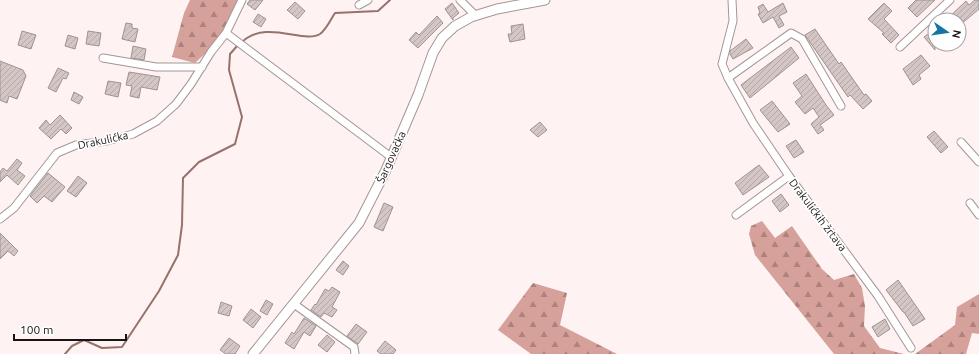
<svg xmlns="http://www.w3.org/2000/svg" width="979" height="354" font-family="Ubuntu,sans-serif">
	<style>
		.forest { fill: url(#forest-firs) }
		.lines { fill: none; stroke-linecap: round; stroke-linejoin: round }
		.stream { stroke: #97726d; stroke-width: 2 }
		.building { fill: url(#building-hatch); stroke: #9e9391 }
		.minor-casing { stroke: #a39795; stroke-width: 9 }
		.tertiary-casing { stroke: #a39795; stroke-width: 11 }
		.minor { stroke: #fff; stroke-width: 7 }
		.tertiary { stroke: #fff; stroke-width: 9 }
		.labels { text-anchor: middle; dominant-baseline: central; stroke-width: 3.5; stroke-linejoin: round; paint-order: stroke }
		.street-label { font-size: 11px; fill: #181413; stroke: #fff }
	</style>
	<defs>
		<pattern id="forest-firs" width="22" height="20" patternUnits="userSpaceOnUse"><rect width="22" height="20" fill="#d6a19b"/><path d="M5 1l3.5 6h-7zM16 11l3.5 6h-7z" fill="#ad827d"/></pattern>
		<pattern id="building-hatch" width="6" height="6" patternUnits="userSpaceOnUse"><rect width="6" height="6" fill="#d3c6c5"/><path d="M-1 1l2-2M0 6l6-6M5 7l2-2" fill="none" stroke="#b4a9a8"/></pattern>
	</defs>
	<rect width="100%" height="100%" fill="#fef3f2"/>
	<g class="forest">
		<polygon points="190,0 242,0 240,7 210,49 195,63 172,57 184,13"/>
		<polygon points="762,221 775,238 792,226 822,269 834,280 854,274 862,288 865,306 864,326 880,348 904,354 834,354 755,255 749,234 751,226"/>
		<polygon points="533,283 567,293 560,325 617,354 531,354 498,330"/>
		<polygon points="979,294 979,334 972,333 966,354 915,354 955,325 957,307"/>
	</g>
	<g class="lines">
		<g class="stream">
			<path d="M242,42C266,19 304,44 320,34C326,30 331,19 335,13L378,11L390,0"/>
			<polyline points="65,354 72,346 84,340 102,348 122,347 159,291 178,255 182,225 183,178 199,162 235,144 242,117 229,70 230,54 238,45"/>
		</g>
	</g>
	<g class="building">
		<polygon points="250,0 263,0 255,10 247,4"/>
		<polygon points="916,0 935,0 917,17 908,8"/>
		<polygon points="975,0 979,0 979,9 959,26 959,20 946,20 966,1 969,5"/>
		<polygon points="295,2 305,11 298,19 287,10"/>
		<polygon points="452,3 459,13 453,18 453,20 445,9"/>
		<polygon points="783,3 787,12 779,16 784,25 779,28 773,17 763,23 758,14 760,13 758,7 763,4 768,12"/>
		<polygon points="884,3 892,11 884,19 899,35 891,43 882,34 884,33 868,19"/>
		<polygon points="258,14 266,19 261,27 253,22"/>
		<polygon points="437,16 443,23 418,48 409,40 416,32 419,35"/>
		<polygon points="126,23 132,24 132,28 138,29 135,42 122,39"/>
		<polygon points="523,24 525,39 510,42 508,34 512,34 511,26"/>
		<polygon points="815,29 839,64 841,62 864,95 866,94 872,101 863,109 850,95 848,97 805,35"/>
		<polygon points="22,31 36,35 31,49 18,45"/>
		<polygon points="88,31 101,33 99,46 86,44"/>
		<polygon points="932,31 935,35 935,50 924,37"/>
		<polygon points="68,35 78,38 75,49 65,46"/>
		<polygon points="746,39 753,48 733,59 730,54 730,51"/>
		<polygon points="133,46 146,49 144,60 131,58"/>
		<polygon points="791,47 799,58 750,98 741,85"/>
		<polygon points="921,55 930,66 919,75 921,79 913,85 903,69"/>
		<polygon points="0,61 23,70 26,76 17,99 9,96 7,103 0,100"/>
		<polygon points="58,68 69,73 66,79 63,78 56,92 48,88"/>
		<polygon points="129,72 160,77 157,90 141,87 139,98 130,96 132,86 126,85"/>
		<polygon points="806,74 826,105 834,115 820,125 824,130 818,134 811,124 819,117 813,108 805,114 795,102 802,96 793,83"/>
		<polygon points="108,81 121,83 118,97 105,94"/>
		<polygon points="74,92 83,97 79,104 71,100"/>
		<polygon points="772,101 790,124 778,132 760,110"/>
		<polygon points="60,115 72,128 66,134 61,129 51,139 39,128 46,120 50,125"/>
		<polygon points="540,122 547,130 538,137 530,130"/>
		<polygon points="934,131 948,147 941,153 927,137"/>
		<polygon points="796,140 804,152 794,158 786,146"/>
		<polygon points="17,159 22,163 17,170 25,176 18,185 7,175 0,182 0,172 3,168 7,171"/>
		<polygon points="759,165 769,177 743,195 735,183"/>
		<polygon points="48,173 65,187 52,202 44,196 37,203 30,196"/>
		<polygon points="78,176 87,183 76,197 67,191"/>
		<polygon points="781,194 789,205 780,212 772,201"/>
		<polygon points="384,203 393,207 383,231 374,227"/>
		<polygon points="0,233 18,251 14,256 8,251 0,259"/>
		<polygon points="343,261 349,266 343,275 336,270"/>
		<polygon points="898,280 925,319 913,326 904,312 903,312 886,290"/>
		<polygon points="332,287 340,292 332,307 337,310 332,317 324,313 321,317 311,310 315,304 316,305 325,289 329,291"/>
		<polygon points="266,300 273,304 267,315 260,311"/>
		<polygon points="221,302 232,306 229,316 218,313"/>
		<polygon points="251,309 261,317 253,328 243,320"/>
		<polygon points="304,318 316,326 310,336 304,332 294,349 285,343 292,332 294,334"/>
		<polygon points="885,319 890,329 878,337 872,327"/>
		<polygon points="356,324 367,332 358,344 347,336"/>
		<polygon points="327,335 335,342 327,352 318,345"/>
		<polygon points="229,338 240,346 235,354 226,354 220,350"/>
		<polygon points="385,341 396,350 393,354 381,354 377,351"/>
	</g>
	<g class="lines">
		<defs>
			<g id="minor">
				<polyline points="460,0 476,16"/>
				<polyline points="732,0 733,21 722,64 728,78 753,123 789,176 878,296 911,348"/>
				<polyline points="359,5 368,0"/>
				<polyline points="226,33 391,157"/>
				<polyline points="900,47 950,0"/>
				<polyline points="103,58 156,67 202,67"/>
				<polyline points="728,78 791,33 802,39 841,106"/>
				<polyline points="961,142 979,162"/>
				<polyline points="970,203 979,215"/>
				<polyline points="736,215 789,176"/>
				<polyline points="0,219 14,208 57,153 76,145 107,141 133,134 157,121 176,104 191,84 211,52 226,33 242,0"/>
				<polyline points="294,304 354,347 355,354"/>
			</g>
			<polyline id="tertiary" points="253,354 359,223 386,170 418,95 433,53 442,38 455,26 471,17 497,9 545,0"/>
		</defs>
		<use href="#minor" class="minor-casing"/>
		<use href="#tertiary" class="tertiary-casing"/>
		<use href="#minor" class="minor"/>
		<use href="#tertiary" class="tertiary"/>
	</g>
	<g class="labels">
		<g class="street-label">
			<text transform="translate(103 140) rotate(-12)">Drakulićka</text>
			<text transform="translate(391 157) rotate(-66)">Šargovačka</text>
			<text transform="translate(818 215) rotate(53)">Drakulićkih žrtava</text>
		</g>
	</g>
	<g transform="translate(947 32) rotate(103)"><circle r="19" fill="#ffffff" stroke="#a3a1a1"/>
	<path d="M0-3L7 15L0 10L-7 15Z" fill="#1675a2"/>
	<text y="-6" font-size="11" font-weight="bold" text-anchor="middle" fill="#181413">N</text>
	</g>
	<path d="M14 334v6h112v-6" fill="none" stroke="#181413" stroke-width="2"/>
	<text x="20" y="334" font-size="12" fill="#181413" stroke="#ffffff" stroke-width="3" paint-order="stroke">100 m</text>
</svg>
